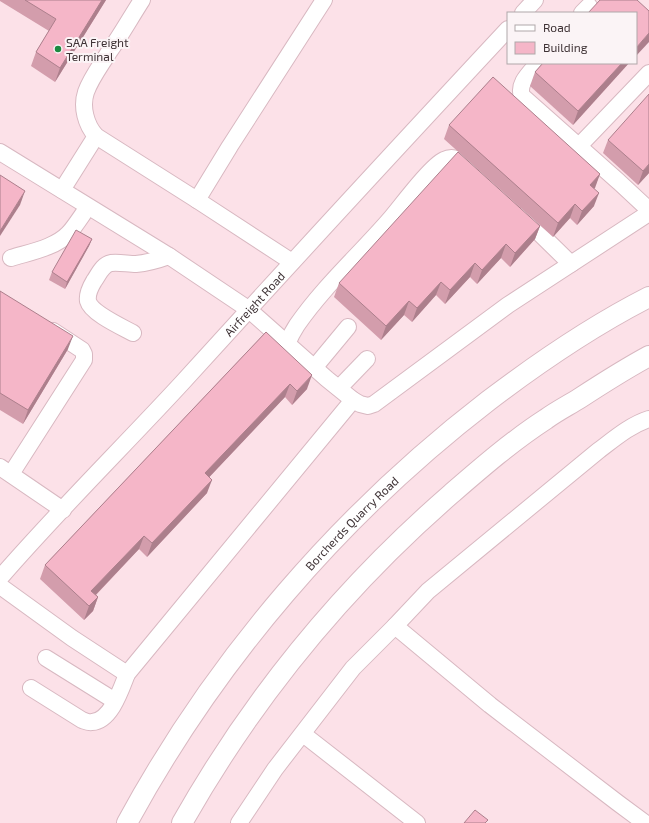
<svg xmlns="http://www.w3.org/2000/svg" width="649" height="823" font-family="'Exo 2',sans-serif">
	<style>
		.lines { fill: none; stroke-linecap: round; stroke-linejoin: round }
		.minor-casing { stroke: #d8b8c1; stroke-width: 18 }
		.major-casing { stroke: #d8b8c1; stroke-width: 22 }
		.minor { stroke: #fff; stroke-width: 16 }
		.major { stroke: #fff; stroke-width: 20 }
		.wall { fill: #d39dac }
		.shaded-wall { fill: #ac7f8c }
		.building { fill: #f5b6c8; stroke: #ac7f8c }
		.poi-dot { fill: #1c8940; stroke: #fbf4f6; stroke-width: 1.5 }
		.labels { text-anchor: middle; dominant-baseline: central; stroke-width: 4; stroke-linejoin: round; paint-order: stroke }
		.poi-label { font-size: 12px; fill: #3f3336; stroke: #fbf4f6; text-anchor: start }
		.street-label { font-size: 12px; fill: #3f3336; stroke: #fbf4f6 }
	</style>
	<rect width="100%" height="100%" fill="#fce1e8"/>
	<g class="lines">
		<defs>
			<g id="minor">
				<path d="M142,0C131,17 121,35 109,52C101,65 91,78 86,92C81,107 86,125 96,136L197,200L292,262"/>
				<polyline points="523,13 535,0"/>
				<polyline points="582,13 589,6"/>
				<path d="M538,63C531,72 517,83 522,96L619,182L649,210"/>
				<polyline points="579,146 649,73"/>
				<polyline points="0,152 169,256 248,309 327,379 353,400 360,404 368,406 374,404 508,305 649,213"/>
				<polyline points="62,190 96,136"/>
				<polyline points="197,200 230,146 324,0"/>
				<polyline points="522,216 571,264"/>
				<path d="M11,258C30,252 55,248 69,233C76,225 82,215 88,207"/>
				<path d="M133,333C122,327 91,313 88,301C87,295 91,286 94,281C99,274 102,265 111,263C119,262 128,264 136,264C147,263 158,260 169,256"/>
				<path d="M287,344C290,337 293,331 297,325C324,286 360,254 391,218C402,205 431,166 444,160C456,154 462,163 470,170"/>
				<polyline points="314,368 348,327"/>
				<polyline points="339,388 367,359"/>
				<polyline points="0,467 63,510"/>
				<polyline points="11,474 84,360 84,354 82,350 53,331"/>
				<path id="s1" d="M0,578C58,511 122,448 182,383C290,264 399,146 508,29"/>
				<polyline points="0,586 72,638 127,674"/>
				<polyline points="395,626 490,705 618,803 645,823"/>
				<polyline points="46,658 115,701"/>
				<path d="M31,688L82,720C85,721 89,723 92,722C111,721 121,689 127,674L353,400"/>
				<polyline points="303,734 417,823"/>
				<path d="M239,823L275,769L353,668L395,626L428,591L598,451C614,439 630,425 649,419"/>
			</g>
			<g id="major">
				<path id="s2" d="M127,823C216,659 340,515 488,401C538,363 592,326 649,297"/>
				<path d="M182,823C252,699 344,587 451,494C481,468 512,441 546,419C557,411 569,405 580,398C603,383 625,369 649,356"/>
			</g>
		</defs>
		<use href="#minor" class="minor-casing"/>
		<use href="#major" class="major-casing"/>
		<use href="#minor" class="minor"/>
		<use href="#major" class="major"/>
	</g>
	<g class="wall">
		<polygon points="0,0 106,0 55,82 31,66 36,52 49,31 0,1"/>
		<polygon points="543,63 629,63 573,125 530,86 535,72"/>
		<polygon points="449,125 600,174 594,188 594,206 577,225 570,218 553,237 444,139"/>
		<polygon points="608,140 649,173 638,185 603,153"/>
		<polygon points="540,226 535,239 510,267 501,258 477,284 470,277 445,304 436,295 412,322 404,315 381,340 334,297 339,283"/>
		<polygon points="92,239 89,246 65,289 49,280 52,272"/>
		<polygon points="0,291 68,349 23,424 0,410"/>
		<polygon points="266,332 307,389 292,405 285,397 209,477 207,493 147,557 139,549 96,595 98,597 93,611 84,620 40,579 45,565"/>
	</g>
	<g class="shaded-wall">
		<polygon points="102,0 106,0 55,82 60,68"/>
		<polygon points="649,33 649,42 636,56 636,48"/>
		<polygon points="622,63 629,63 573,125 578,111"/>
		<polygon points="649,164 649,173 638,185 643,171"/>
		<polygon points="600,174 595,188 585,198 590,185"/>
		<polygon points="25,191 20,205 0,236 0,231"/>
		<polygon points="599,193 594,206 577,225 582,211"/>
		<polygon points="575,204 570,218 553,237 558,223"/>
		<polygon points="540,226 535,239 510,267 515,253"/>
		<polygon points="92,239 89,246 65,289 67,282"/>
		<polygon points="506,244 501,258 477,284 482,270"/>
		<polygon points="475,263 470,277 445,304 450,290"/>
		<polygon points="441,282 436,295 412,322 417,308"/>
		<polygon points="409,301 404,315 381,340 386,326"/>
		<polygon points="73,336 68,349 23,424 28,410"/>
		<polygon points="312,375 307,389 292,405 297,391"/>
		<polygon points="290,384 285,397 200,487 205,473"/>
		<polygon points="212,480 207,493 147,557 152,543"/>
		<polygon points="144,536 139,549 86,605 91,591"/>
		<polygon points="98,597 93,611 84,620 89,606"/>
	</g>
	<g class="building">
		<polygon points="25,0 102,0 60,68 36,52 56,19"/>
		<polygon points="600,0 637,0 649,11 649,33 636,48 636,13 588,13"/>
		<polygon points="543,63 622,63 578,111 535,72"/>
		<polygon points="493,77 600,174 590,185 599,193 582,211 575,204 558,223 449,125"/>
		<polygon points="649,94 649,164 643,171 608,140"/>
		<polygon points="458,152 540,226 515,253 506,244 482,270 475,263 450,290 441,282 417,308 409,301 386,326 339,283"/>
		<polygon points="0,175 25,191 0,231"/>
		<polygon points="76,230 92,239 67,282 52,272"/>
		<polygon points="0,291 73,336 28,410 0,393"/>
		<polygon points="266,332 312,375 297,391 290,384 205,473 212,480 152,543 144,536 91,591 98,597 89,606 45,565"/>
		<polygon points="475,810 488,820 485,823 464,823"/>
	</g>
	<circle class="poi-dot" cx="58" cy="49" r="4"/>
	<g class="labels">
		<g class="poi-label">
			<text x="66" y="42">SAA Freight<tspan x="66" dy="14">Terminal</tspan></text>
		</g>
		<g class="street-label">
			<text stroke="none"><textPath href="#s1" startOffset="374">Airfreight Road</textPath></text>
			<text stroke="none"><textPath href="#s2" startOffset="376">Borcherds Quarry Road</textPath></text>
		</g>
	</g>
	<rect x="507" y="12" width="130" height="52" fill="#fbf4f6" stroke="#b0a7a9"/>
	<rect x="515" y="25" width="20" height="6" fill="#ffffff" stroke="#b0a7a9"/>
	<text x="543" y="32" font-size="12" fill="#3f3336">Road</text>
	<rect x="515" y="42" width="20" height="12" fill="#f5b6c8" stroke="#b0a7a9"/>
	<text x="543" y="52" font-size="12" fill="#3f3336">Building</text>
</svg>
